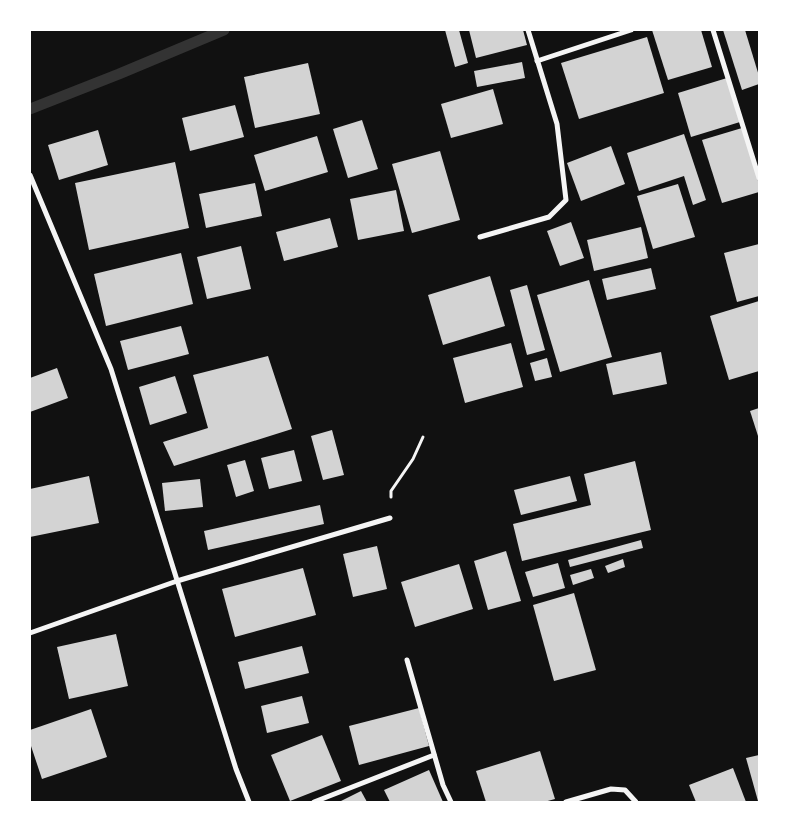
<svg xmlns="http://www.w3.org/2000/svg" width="789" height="832" font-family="'Source Sans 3',sans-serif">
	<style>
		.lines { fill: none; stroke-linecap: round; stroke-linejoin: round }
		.stream { stroke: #333; stroke-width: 11 }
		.building { fill: #d3d3d3 }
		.path { stroke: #f5f5f5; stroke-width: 3 }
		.minor { stroke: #f5f5f5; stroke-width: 5 }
	</style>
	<rect width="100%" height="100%" fill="#111"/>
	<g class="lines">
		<polyline class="stream" points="30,109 119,74 224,30"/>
	</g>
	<g class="building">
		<polygon points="445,30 459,30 468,63 455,67"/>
		<polygon points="469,30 523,30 527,45 476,58"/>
		<polygon points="652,30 701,30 712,67 668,80"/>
		<polygon points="723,30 745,30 759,76 759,84 742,90"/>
		<polygon points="647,37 664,93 579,119 561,63"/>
		<polygon points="522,62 525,78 477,87 474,71"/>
		<polygon points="308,63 320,114 255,128 244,77"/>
		<polygon points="727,78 740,122 691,137 678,93"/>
		<polygon points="493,89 503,124 451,138 441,104"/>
		<polygon points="235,105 244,137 190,151 182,118"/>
		<polygon points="362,120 378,169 348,178 333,129"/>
		<polygon points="742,128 759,184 759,192 722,203 702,140"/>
		<polygon points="98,130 108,165 59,180 48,145"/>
		<polygon points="684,134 706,200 693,205 684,176 639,191 627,153"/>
		<polygon points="317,136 328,172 265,191 254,155"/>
		<polygon points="611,146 625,184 581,201 567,163"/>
		<polygon points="440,151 460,220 412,233 392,164"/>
		<polygon points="175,162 189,228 89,250 75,183"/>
		<polygon points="255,183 262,216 206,228 199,194"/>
		<polygon points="678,184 695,237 653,249 637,196"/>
		<polygon points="396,190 404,231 358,240 350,199"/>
		<polygon points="330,218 338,247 284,261 276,232"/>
		<polygon points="571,222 584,258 560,266 547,231"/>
		<polygon points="641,227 648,258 594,271 587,240"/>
		<polygon points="759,244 759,296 737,302 724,253"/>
		<polygon points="241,246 251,289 207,299 197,257"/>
		<polygon points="181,253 193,304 106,326 94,274"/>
		<polygon points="651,268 656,289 607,300 602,279"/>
		<polygon points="490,276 505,326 443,345 428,295"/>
		<polygon points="589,280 612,357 560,372 537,295"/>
		<polygon points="527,285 545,350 527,355 510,290"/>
		<polygon points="759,301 759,371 729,380 710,316"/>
		<polygon points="181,326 189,354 128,370 120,341"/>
		<polygon points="511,343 523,387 465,403 453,358"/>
		<polygon points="661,352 667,384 613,395 606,364"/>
		<polygon points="268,356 292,429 174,466 163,442 208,428 193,375"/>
		<polygon points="547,358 552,377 535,381 530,363"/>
		<polygon points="57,368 68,398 30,412 30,378"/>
		<polygon points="175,376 187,413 150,425 139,387"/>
		<polygon points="759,408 759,439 750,411"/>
		<polygon points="332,430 344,475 323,480 311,436"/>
		<polygon points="294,450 302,481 269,489 261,458"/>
		<polygon points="245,460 254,491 236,497 227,465"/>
		<polygon points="635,461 651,530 522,561 513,524 591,505 584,474"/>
		<polygon points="89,476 99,523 30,537 30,489"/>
		<polygon points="570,476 577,501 521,515 514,490"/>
		<polygon points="200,479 203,507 165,511 162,483"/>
		<polygon points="320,505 324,524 208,550 204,531"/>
		<polygon points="641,540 643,548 570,567 568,560"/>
		<polygon points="377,546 387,589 353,597 343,554"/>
		<polygon points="506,551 521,601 488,610 474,561"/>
		<polygon points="623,559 625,567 608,573 605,566"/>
		<polygon points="558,563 565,588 533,597 525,572"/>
		<polygon points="459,564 473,609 415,627 401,582"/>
		<polygon points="303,568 316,615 235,637 222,589"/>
		<polygon points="591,569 594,578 573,585 570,575"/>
		<polygon points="574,593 596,670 554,681 533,605"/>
		<polygon points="116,634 128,686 69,699 57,647"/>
		<polygon points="302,646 309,673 245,689 238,662"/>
		<polygon points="302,696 309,723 267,733 261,706"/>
		<polygon points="419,708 429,746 359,765 349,726"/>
		<polygon points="91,709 107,757 42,779 30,743 30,730"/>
		<polygon points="322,735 341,781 290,801 271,755"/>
		<polygon points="540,751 555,799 544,802 486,802 476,771"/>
		<polygon points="759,755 759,801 758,801 746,758"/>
		<polygon points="733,768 746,802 696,802 689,785"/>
		<polygon points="429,770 443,802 390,802 384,790"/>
		<polygon points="361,791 367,802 339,802"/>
	</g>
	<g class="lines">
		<polyline class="path" points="391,497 391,491 413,459 423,437"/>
		<g class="minor">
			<polyline points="713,30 759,178"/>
			<polyline points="537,61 631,30"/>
			<polyline points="30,175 111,369 236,769 249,802"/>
			<polyline points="480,237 549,217 566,200 557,124 528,30"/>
			<polyline points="30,633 177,581 390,518"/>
			<polyline points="407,660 443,785 451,802"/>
			<polyline points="314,802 434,755"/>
			<polyline points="566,802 611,789 625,790 636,802"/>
		</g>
	</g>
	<rect width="789" height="832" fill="none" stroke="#ffffff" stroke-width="62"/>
</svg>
